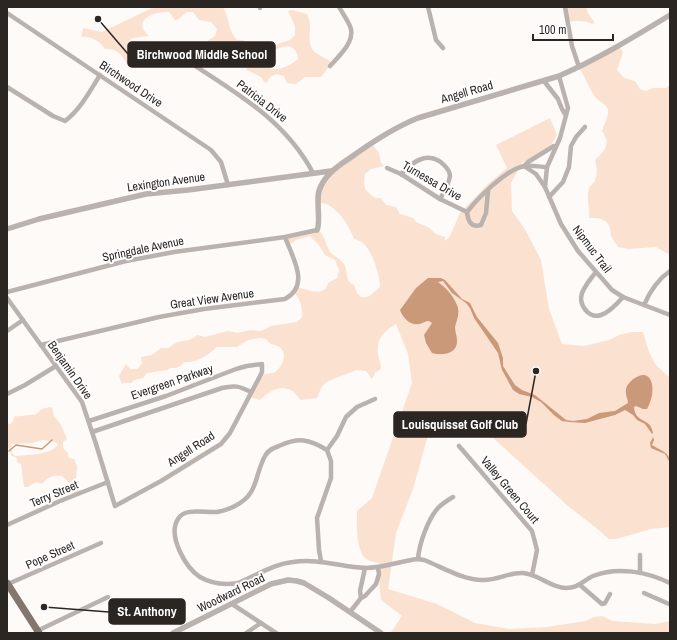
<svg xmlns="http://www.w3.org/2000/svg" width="677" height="640" font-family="'Archivo Narrow',sans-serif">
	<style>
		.green { fill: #fbe1d0; fill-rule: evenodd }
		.water { fill: #ca997a }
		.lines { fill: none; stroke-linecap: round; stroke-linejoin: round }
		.stream { stroke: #ca997a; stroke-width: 1.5 }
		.minor { stroke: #b9b2ae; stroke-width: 4.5 }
		.tertiary { stroke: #b9b2ae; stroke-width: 5.5 }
		.primary { stroke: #82766f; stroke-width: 7 }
		.labels { text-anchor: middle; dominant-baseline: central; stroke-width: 4; stroke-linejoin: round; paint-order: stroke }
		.street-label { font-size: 12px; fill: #2c2623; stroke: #fff }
		.leader { fill: none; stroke: #2c2623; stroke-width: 1.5 }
		.callout-dot { fill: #2c2623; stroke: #fff; stroke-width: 1.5 }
		.callout { fill: #2c2623; stroke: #2c2623; stroke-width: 1.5 }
		.callout-label { font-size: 13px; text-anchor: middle; font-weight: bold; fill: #fff }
	</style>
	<rect width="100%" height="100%" fill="#fdfaf8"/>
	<g class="green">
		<path d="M154,7H223C229,17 228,31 237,40H243L247,44L252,45L256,43L258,45L270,49L280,43L290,40L295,35V26L288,11L292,10L307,14C308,17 309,20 310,23C311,32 306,46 316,53C321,56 327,59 332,63L321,77H305L296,84L287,83L284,76C276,73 270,74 267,83L264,82L261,77L247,70L244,63L234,60L229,55L219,52L214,46L206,42L215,36L217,29L211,22L199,20L193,12H187L177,20H175L169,12C154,11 131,20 149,36L133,38L130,40L128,44V54L134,61L127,64C122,54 116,48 105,49C100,41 90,36 81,37L83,30V28L102,32ZM288,46C295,48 297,51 298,59C288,67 272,75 261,63C262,52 278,48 288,46Z"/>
		<path d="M565,7H586L588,13L595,23L592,24C584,20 577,21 568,22Z"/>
		<path d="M618,44L623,52L617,70L624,78L635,81L640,89L646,91L653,88H666L670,85V255L656,247L628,249L618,247C616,243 613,240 611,236C610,234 611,231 610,229C608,218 598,218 589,218C590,209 587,201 588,192C589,186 591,186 594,182C598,176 597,166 595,160C606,150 611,144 602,131C604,126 609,114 608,110C607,104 599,102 595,97C589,87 584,76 578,65Z"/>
		<path d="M550,118L557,135L550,147L522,163L511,183L512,211L526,231L541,260L549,309L562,344L584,346L609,340L619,335L631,332H643L649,352L655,364L670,378V527L651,529L616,539H609L595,527L568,506L480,426L455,413L434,414L413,489L396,533L388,589L437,604L475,623L509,629L547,627L586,621L594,617L602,616L613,621L655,624L670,621V633H392L391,632L402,616L381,600L379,581V563C376,562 373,562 370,561C355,556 357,524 357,511L372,498L412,383L408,354L396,324C384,331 376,339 378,354C379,360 381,364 381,369L375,373L372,379L366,371L357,370L328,381L322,386L317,398L300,400C289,381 273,387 260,400L247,396L259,375C263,374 271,374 275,372C282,367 289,353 279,347C273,343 272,347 266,339L259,338L248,340L237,347H217C208,355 197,363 185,362L180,366L176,368H170L167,370L147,373L143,378L134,380L131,383H125L122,384L119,376L126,364L130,369H137L142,364L141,357L152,355L161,348H169C180,337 189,344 197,335L205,337L228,331L238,333L251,330L261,331L271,326L297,322L302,317C303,307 300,299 293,291L295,287C306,288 324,299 328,283L337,278L339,270L335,260L325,255L318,244L310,236L296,240L287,247L285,239L316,228C324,233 325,243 330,252C334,257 339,257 344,264C348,271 345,282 354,285L357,293L361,297C372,298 372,293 380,287C380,276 373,254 365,245C363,242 358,240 354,239C349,226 342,214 330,206C326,203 320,203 315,202C312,173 350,155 370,141L379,153L381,163L384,166L371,169L365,174C363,188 364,190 375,198H381L386,205L396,207L400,214L413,218L416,222L428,227L436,234L445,237V241L450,236L460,213L489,183L507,168L496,145Z"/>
		<path d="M50,407L52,408L54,416L61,425L67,439L63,442V448L67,452L69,458L74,459L77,466L76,479L81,491L73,494L68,482L62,476C54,475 47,477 42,484L36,482L28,487H24L21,464L18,463L16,457L12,456L7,444V425L12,423L15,416C22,417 28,414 35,415L42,409ZM43,440L56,442L58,445C50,455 27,455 15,456L12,453L11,444L32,443Z"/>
	</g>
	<g class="water">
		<path d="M428,278H441L445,280L462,299L470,303L477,317L498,343L503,358V366L515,385L522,390L535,395L566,420L573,421L587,419L599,413L615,411L628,403C628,399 625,395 626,390C626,386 629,383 632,380C654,363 657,393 647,409H643L636,406L634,407C635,424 651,417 653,433L652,434L645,424L637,420L633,415L625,410L615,415L585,423L569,422L562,421L555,416L541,402L532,397L519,394L513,390L502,370L498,353L474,318L470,308L466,303L452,293L443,281L438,282C446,288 452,294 456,303C461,312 457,319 455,327C455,332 457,336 457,340C458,354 443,356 432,353L426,343L424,335L432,323L429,321C425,321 423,323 420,324C410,326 403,318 400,310L416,288Z"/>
		<path d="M653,437L654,440L652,445C661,451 670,452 670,463L665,454L651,448L650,443Z"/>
	</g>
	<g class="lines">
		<polyline class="stream" points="9,451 16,445 42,449 52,440"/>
		<g class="minor">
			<polyline points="260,7 260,8"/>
			<polyline points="428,7 436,40 443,48"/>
			<polyline points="565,7 572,46 579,67"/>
			<polyline points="7,13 211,150 221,162 228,185"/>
			<path d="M165,45L177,54C229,89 283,116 313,173"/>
			<path d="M330,66C338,57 354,43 351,29C349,22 343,14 339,7"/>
			<polyline points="559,76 568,108 560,138 547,167 545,187 561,224 578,251 612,290 623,297 670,315"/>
			<polyline points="544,81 558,99 562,109 565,114"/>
			<path d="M7,87L53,116L65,121C80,110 90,91 100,75"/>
			<polyline points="387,168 401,174 440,199 467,212"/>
			<path d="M401,174C413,161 429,150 444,165C447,168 450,171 450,176C449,184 444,192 440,199"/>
			<polyline points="545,187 536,174 524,166 528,162 554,146"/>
			<path d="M488,191L486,213L481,225C471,228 468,221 467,212C478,198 506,169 525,166C532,165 540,167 547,167"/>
			<polyline points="549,197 563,182 569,167 571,146 576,137 585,127"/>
			<path d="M596,272C591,278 585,286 582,293C578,305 589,319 601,315C610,312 617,304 623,297"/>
			<polyline points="7,292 126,261 174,252 285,237 317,230"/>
			<polyline points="7,298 82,402 96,444 115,506 161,481 221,444 230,433 259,378 262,372 262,364 247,366 236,369 166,396 89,421"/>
			<path d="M644,305C650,291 657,280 670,271"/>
			<polyline points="7,331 23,320"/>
			<path d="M41,345L159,317L204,309L285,299C311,285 292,257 285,237"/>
			<polyline points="7,394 25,385 56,366"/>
			<path d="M92,432L222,388C235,385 239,386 251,392"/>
			<polyline points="459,446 532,531 537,550 532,575"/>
			<polyline points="327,450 337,436 346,417 357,407 375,399"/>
			<polyline points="7,525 60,501 108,482"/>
			<path d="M418,559C419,544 428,519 438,508C442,504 448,500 453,497"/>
			<path d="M321,561L319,550L317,518L331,478V461L327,450C309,439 299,437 279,446C273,448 268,450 265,456C254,476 259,494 235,506C229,509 224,511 217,512C205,513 185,507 178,519C167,536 186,568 200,577C212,584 226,585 238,583C256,576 273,564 293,562C318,558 341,567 366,568C384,568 400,561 418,559L424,560C442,567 465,581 484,580C498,580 510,572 523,573C539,574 550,588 566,588C579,588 582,581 593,576C618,566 647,572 670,583"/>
			<polyline points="640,573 640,555"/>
			<polyline points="8,584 101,543"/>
			<polyline points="580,585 602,604 605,603 610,594"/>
			<polyline points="644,593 669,604 670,603"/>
			<polyline points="361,598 360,591 365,568"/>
			<polyline points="232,604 276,633"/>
			<polyline points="350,612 361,598 365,596 376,584 379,574 378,568"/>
			<polyline points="37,631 108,597"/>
			<polyline points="246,633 261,623"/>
		</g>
		<g class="tertiary">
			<polyline points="7,229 39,219 146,194 188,190 331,171"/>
			<path d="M317,230C321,223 316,203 319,191C324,175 337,167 350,158C372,142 393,128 418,118L559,76C598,59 634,37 670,15"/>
			<polyline points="173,633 271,584 288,580 297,581 304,583 329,598 381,633"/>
		</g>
		<polyline class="primary" points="7,583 39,633"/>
	</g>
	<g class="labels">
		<g class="street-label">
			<text transform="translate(131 84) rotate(34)">Birchwood Drive</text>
			<text transform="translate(467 92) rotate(-16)">Angell Road</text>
			<text transform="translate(262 101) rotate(38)">Patricia Drive</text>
			<text transform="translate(432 181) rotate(30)">Turnessa Drive</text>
			<text transform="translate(166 182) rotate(-8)">Lexington Avenue</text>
			<text transform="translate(143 249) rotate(-12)">Springdale Avenue</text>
			<text transform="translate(592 249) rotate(53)">Nipmuc Trail</text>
			<text transform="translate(212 299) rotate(-8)">Great View Avenue</text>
			<text transform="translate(70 370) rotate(55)">Benjamin Drive</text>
			<text transform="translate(172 382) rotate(-19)">Evergreen Parkway</text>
			<text transform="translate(191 449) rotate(-33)">Angell Road</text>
			<text transform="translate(510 490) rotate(50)">Valley Green Court</text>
			<text transform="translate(54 494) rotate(-23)">Terry Street</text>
			<text transform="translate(50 555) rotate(-24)">Pope Street</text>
			<text transform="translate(231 593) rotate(-26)">Woodward Road</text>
		</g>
	</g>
	<path class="leader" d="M98 19L128 54M536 371L526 424M44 607L109 612"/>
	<g class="callout-dot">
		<circle cx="98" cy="19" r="4"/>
		<circle cx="536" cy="371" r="4"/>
		<circle cx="44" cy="607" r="4"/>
	</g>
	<g class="callout">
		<rect x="128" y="42" width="147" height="25" rx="4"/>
		<rect x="394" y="412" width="132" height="25" rx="4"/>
		<rect x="109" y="599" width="76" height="25" rx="4"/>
	</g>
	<g class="callout-label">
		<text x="202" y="59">Birchwood Middle School</text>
		<text x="460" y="429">Louisquisset Golf Club</text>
		<text x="147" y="616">St. Anthony</text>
	</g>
	<rect width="677" height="640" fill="none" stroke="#2c2623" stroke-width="16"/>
	<path d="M533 34v6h80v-6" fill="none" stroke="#2c2623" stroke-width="2"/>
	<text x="539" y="34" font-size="12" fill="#2c2623" stroke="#ffffff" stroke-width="3" paint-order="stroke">100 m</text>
</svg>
